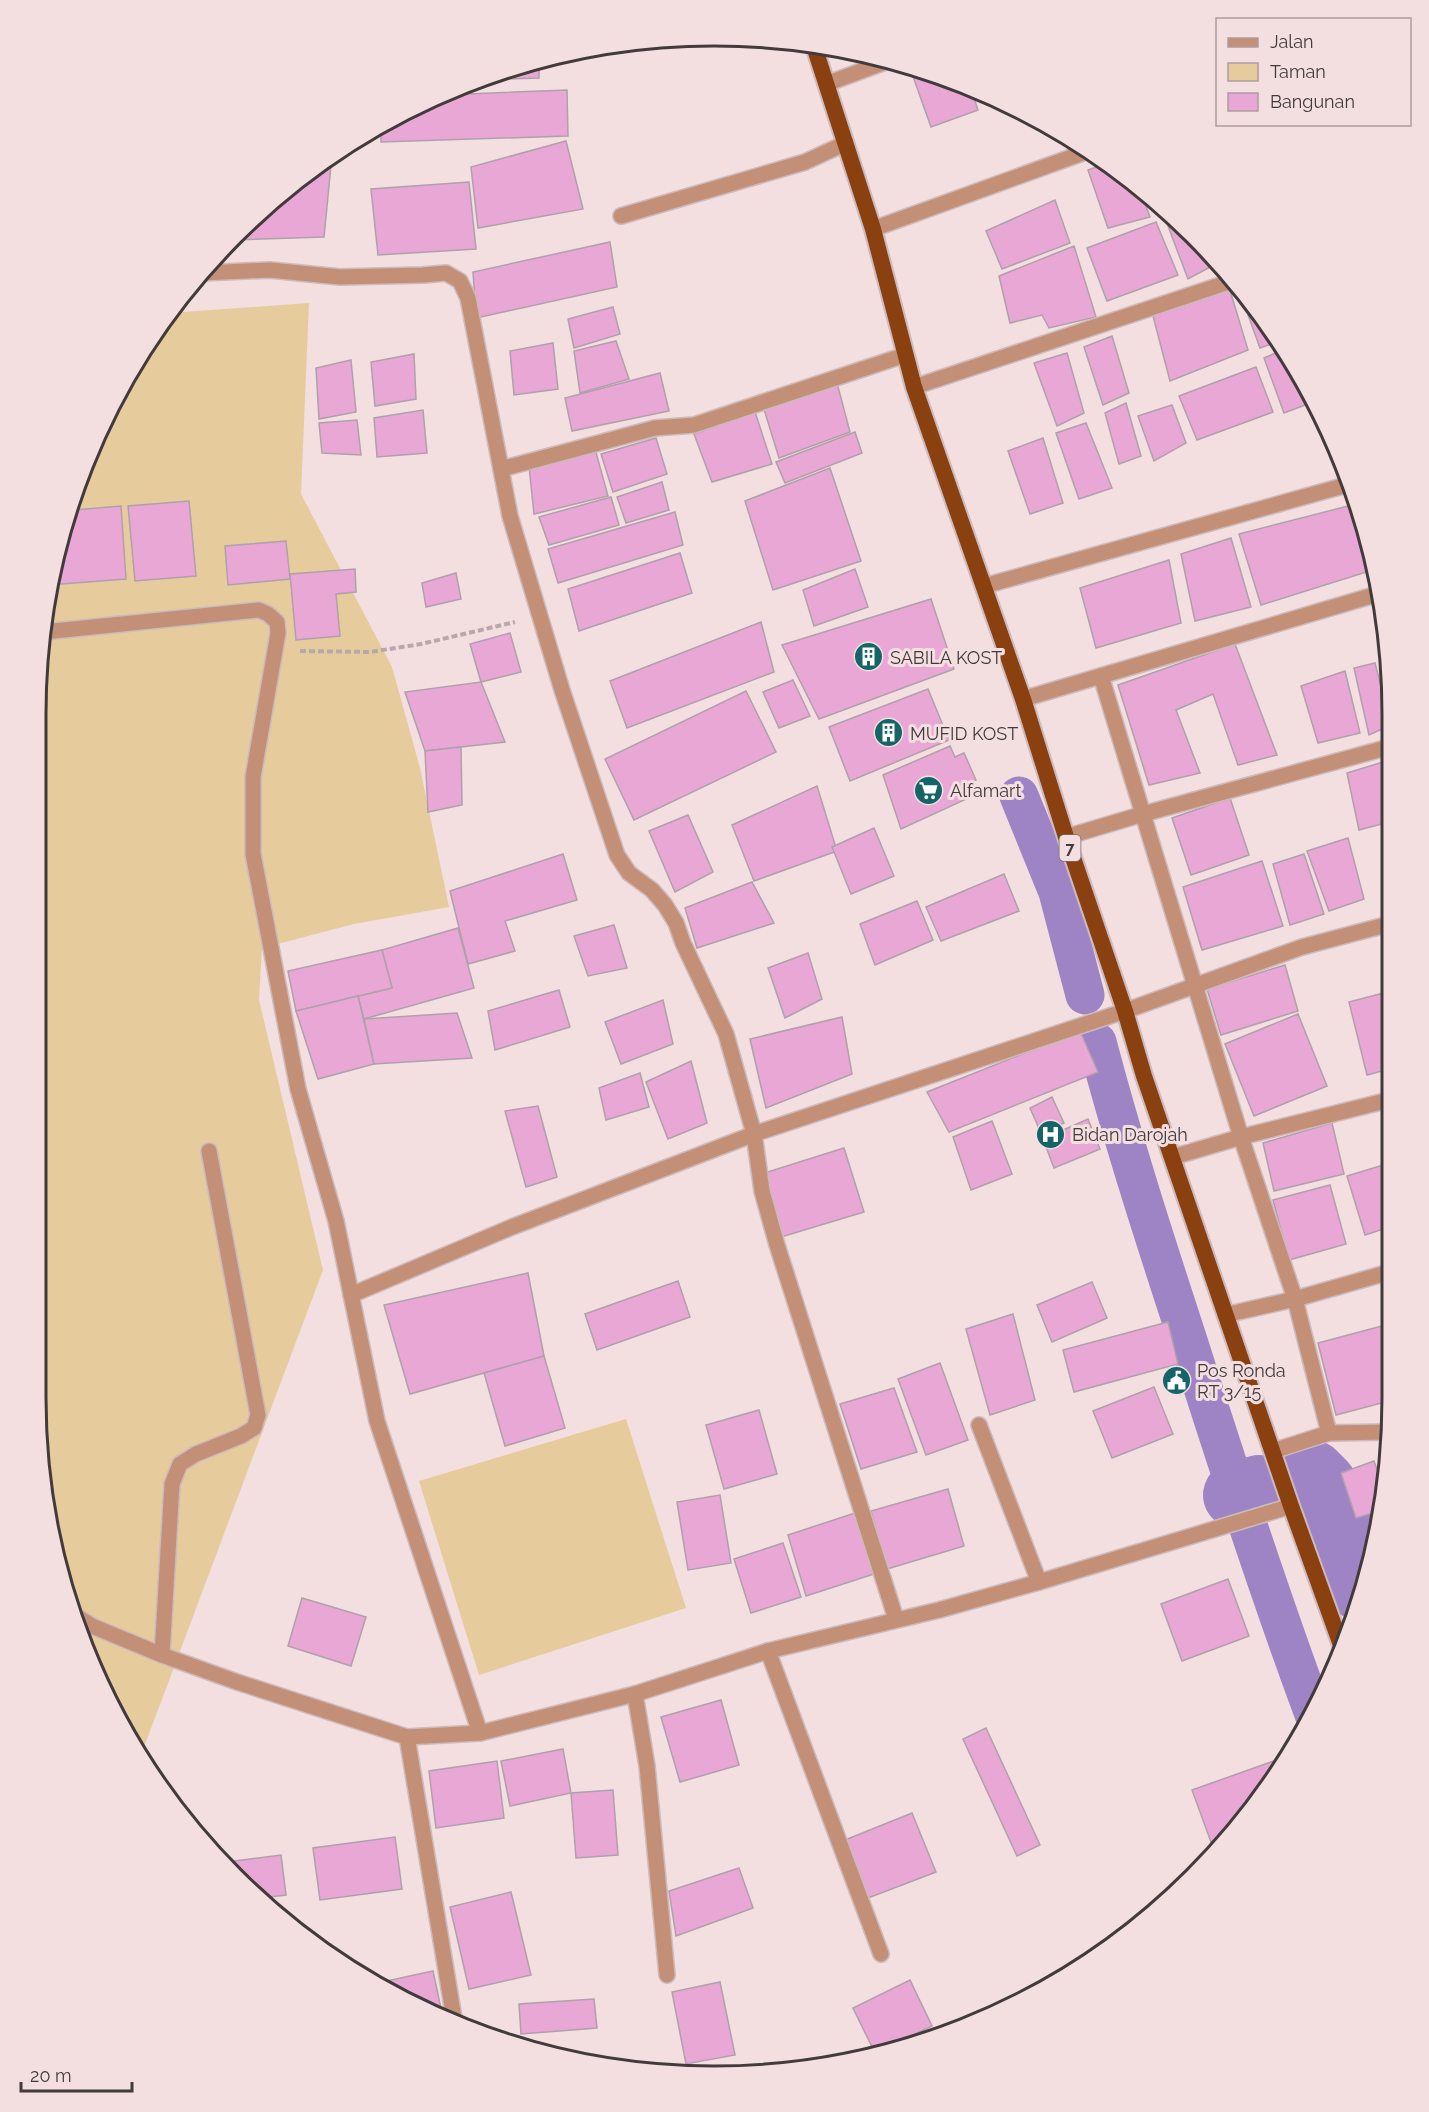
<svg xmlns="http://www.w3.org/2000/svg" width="1429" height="2112" font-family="Raleway,sans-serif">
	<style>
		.green { fill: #e6cc9c }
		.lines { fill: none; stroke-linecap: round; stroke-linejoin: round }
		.canal { stroke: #9e84c5; stroke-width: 39 }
		.river { stroke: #9e84c5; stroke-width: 68 }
		.building { fill: #e9a7d6; stroke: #b0a0ab; stroke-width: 1.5 }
		.service-casing { stroke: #ccbabc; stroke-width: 18 }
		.minor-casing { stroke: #ccbabc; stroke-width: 18 }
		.trunk-casing { stroke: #ccbabc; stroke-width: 20 }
		.path { stroke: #b9a8a9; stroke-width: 4; stroke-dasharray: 6 3; stroke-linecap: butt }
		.service { stroke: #c39077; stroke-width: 15 }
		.minor { stroke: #c39077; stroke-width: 15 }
		.trunk { stroke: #8b4010; stroke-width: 16 }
		.labels { text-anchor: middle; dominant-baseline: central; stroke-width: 6; stroke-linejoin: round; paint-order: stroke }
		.shield { fill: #f3dee0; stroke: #786b6c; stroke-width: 1.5 }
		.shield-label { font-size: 16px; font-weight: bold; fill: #433a3b }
		.poi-label { font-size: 18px; fill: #433a3b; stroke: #f3dee0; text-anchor: start }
		.rim { fill: none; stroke: #433a3b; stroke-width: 3 }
	</style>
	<rect width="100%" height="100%" fill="#f3dee0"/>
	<g class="green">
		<polygon points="309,303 301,494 392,667 420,768 449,907 354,924 262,948 259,1000 323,1270 141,1755 72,1615 42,1486 36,715 49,582 106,414 169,313"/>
		<polygon points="626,1419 686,1608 479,1675 419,1481"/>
	</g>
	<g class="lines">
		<g class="canal">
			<polyline points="1019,796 1058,892 1085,995"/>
			<path d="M1097,1042C1124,1145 1157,1246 1190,1347C1229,1470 1269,1593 1314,1714"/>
		</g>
		<g class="river">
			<polyline points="1302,1477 1312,1474 1323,1485 1360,1587"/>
			<polyline points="1237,1495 1259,1489"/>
		</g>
	</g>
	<g class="building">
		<polygon points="539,62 539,78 479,80"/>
		<polygon points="910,68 970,86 978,110 931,127"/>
		<polygon points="567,90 568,136 381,142 381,127 442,95"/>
		<polygon points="566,141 583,209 478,228 471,167"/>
		<polygon points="332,155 324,237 230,240 234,235"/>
		<polygon points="1107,163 1140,190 1150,217 1108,228 1088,170"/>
		<polygon points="469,182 476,249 378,255 371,189"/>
		<polygon points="1055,200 1070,243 1002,269 986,231"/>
		<polygon points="1171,216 1194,234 1210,254 1212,266 1188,279 1165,218"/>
		<polygon points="1156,222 1178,275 1107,301 1087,248"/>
		<polygon points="610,242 617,287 476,318 473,272"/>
		<polygon points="1074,246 1096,317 1049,328 1042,315 1010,323 999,276"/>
		<polygon points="1229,287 1248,350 1170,381 1153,316"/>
		<polygon points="1239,290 1278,337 1280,341 1260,348"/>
		<polygon points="613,307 620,334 574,348 568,319"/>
		<polygon points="1112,336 1129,393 1103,405 1084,347"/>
		<polygon points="616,341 629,379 580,393 574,351"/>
		<polygon points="553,343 558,389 514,395 510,351"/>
		<polygon points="1285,349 1313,402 1284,413 1264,358"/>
		<polygon points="1067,353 1084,413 1057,426 1034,363"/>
		<polygon points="414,354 416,399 375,406 371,362"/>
		<polygon points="351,360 356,412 319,419 316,368"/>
		<polygon points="1256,367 1273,412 1197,440 1179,396"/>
		<polygon points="660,373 669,411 572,431 565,398"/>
		<polygon points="837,383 850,432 779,458 763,406"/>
		<polygon points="1126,403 1141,456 1119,464 1105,413"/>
		<polygon points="1172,405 1186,443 1154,461 1138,416"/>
		<polygon points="423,410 427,453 377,457 374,418"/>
		<polygon points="755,412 772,464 712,482 694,434"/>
		<polygon points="357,420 361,455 322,453 319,423"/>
		<polygon points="1086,423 1112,488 1079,499 1056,433"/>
		<polygon points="855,432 862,453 785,483 776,462"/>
		<polygon points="656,438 667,474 613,492 601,454"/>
		<polygon points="1043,438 1063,503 1030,514 1008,451"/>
		<polygon points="595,449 608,496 534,514 529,466"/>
		<polygon points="830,468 861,561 773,590 745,501"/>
		<polygon points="662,482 669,510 626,523 617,497"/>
		<polygon points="611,497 619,525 549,545 539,517"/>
		<polygon points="189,501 196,576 135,581 128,506"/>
		<polygon points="1356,504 1376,569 1261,605 1239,534"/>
		<polygon points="121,506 126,579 49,585 74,510"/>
		<polygon points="675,512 683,545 558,583 548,549"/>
		<polygon points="1231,538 1251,607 1195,621 1181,554"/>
		<polygon points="286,541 290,579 228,585 225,546"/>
		<polygon points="680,553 692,593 579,631 568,589"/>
		<polygon points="1169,560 1181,623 1096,648 1080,588"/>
		<polygon points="355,569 356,592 336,594 340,636 296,640 290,574"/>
		<polygon points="855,569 868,607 814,626 803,590"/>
		<polygon points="456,573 461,599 426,607 422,583"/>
		<polygon points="931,599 954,669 819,719 782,645"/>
		<polygon points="761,622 774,672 627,728 610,681"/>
		<polygon points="510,633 521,672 481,682 470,644"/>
		<polygon points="1235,644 1277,755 1238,765 1213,694 1176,710 1200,773 1149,785 1118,685"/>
		<polygon points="1375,663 1391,725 1369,735 1354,668"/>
		<polygon points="1345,671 1360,733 1318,743 1301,686"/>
		<polygon points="793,680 810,716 779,728 763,692"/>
		<polygon points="481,682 505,742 425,751 405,692"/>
		<polygon points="928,689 949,740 850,781 829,727"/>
		<polygon points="746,691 776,752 634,820 605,759"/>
		<polygon points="950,746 955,757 964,753 976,780 967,784 973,796 901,829 883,775"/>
		<polygon points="461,747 462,805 428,812 425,751"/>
		<polygon points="1393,759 1393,821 1359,830 1347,773"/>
		<polygon points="817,786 837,851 754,881 732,825"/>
		<polygon points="1230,798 1249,855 1191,875 1172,818"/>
		<polygon points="688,815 713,872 675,892 649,831"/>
		<polygon points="874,828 894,876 851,894 832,847"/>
		<polygon points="1348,838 1364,899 1329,911 1307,851"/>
		<polygon points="563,854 577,900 505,921 515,951 468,964 450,891"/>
		<polygon points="1304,854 1324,914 1290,925 1273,864"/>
		<polygon points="1262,861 1283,926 1202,950 1183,887"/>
		<polygon points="1004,874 1019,911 941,941 926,907"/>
		<polygon points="752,882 774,923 697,948 685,908"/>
		<polygon points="917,901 933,940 875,965 860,924"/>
		<polygon points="614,925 627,968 588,976 574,936"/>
		<polygon points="458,928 474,988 364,1019 358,996 392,988 382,950"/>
		<polygon points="382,950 392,988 296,1011 288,971"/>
		<polygon points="808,953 822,999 785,1018 768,968"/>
		<polygon points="1285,965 1298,1011 1221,1035 1207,989"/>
		<polygon points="559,990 570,1027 495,1050 488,1011"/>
		<polygon points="1391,991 1393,1000 1393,1068 1367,1075 1349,1002"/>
		<polygon points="358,996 374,1064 318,1079 296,1011"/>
		<polygon points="663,1000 673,1044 621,1064 605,1022"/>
		<polygon points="457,1013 472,1058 374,1064 364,1019"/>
		<polygon points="1298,1014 1327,1086 1254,1116 1225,1044"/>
		<polygon points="842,1017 852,1074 766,1108 750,1039"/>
		<polygon points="1080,1031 1098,1072 949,1132 927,1092"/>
		<polygon points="691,1061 707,1123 668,1139 646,1082"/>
		<polygon points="640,1073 649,1107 606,1120 599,1088"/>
		<polygon points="1052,1097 1064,1123 1041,1133 1030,1108"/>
		<polygon points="1393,1104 1393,1138 1384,1107"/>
		<polygon points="538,1106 557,1177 526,1187 505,1111"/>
		<polygon points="1088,1119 1100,1149 1054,1168 1043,1139"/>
		<polygon points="992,1121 1012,1174 971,1190 953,1137"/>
		<polygon points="1332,1123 1344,1174 1274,1191 1263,1143"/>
		<polygon points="844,1148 864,1212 781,1237 761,1174"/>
		<polygon points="1393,1162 1393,1226 1365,1235 1347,1176"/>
		<polygon points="1330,1185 1346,1244 1289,1260 1273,1200"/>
		<polygon points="528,1273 544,1356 410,1394 384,1305"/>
		<polygon points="1393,1275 1393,1305 1384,1278"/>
		<polygon points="678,1281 690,1317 597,1350 585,1314"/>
		<polygon points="1092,1282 1107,1318 1052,1342 1037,1305"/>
		<polygon points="1013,1314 1035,1400 990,1415 966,1329"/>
		<polygon points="1168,1322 1178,1364 1074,1392 1063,1350"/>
		<polygon points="1393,1323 1393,1400 1336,1415 1318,1343"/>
		<polygon points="544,1356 565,1428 505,1446 484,1373"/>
		<polygon points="940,1363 968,1440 926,1455 898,1379"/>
		<polygon points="1154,1387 1173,1434 1112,1458 1093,1411"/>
		<polygon points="894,1388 917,1452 861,1469 840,1404"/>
		<polygon points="759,1410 777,1474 724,1489 706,1425"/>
		<polygon points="1374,1461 1384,1490 1382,1510 1356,1518 1341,1473"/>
		<polygon points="948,1489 964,1546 887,1569 871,1511"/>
		<polygon points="720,1495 731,1563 688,1570 677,1502"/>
		<polygon points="855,1513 874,1574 806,1596 788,1535"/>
		<polygon points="783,1543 801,1597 751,1613 734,1559"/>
		<polygon points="1228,1579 1249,1636 1182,1661 1161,1604"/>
		<polygon points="302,1598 366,1617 351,1666 288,1646"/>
		<polygon points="721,1700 739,1765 680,1782 661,1717"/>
		<polygon points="986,1728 1040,1845 1017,1856 963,1739"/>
		<polygon points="563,1749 571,1793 510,1806 501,1761"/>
		<polygon points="1288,1756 1278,1775 1229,1835 1211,1842 1192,1790"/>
		<polygon points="497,1761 504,1818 436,1828 429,1771"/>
		<polygon points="613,1790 618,1855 576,1858 571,1793"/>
		<polygon points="912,1813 936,1872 868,1898 845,1840"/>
		<polygon points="395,1837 402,1889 320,1900 313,1848"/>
		<polygon points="281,1855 286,1895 261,1898 236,1875 235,1861"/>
		<polygon points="739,1868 753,1908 676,1936 669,1891"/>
		<polygon points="511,1892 531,1975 469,1989 450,1907"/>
		<polygon points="433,1971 443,2018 382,1982"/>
		<polygon points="910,1980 932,2026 875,2053 853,2008"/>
		<polygon points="720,1982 735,2055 686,2064 672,1992"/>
		<polygon points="594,1999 597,2028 521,2034 519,2004"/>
	</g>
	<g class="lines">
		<defs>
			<polyline id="service" points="621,216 805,162 846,143"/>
			<g id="minor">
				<polyline points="826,84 888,61"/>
				<polyline points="873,229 1091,150"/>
				<polyline points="201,273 270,270 340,277 423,275 446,273 460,281 468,298 510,516 562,690 617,855 629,873 652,890 665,905 676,923 683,943 726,1034 754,1134 762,1191 777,1245 896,1619"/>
				<polyline points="914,387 1232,281"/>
				<polyline points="501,469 655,428 694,425 905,355"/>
				<polyline points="984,586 1350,484"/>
				<polyline points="44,632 259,610 268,614 277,622 278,633 253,777 253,854 298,1089 336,1221 377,1421 480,1733"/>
				<polyline points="1101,676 1241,1137 1295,1299 1329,1433"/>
				<polyline points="1023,699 1381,593"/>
				<polyline points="1066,837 1143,814 1393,746"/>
				<polyline points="1173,1157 1241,1137 1393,1099"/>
				<polyline points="351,1295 512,1227 754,1134 1125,1011 1302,947 1393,923"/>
				<polyline points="1225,1315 1295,1299 1393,1271"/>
				<polyline points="979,1425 1039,1582"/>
				<polyline points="1273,1451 1329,1433 1390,1432"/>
				<polyline points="71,1613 92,1626 162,1655 237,1682 407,1737 480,1733 635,1694 768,1651 939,1610 1039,1582 1291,1506"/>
				<polyline points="768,1651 881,1954"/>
				<polyline points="162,1655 172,1484 180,1464 196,1454 241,1436 254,1428 258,1415 209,1151"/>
				<polyline points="635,1694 647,1766 667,1975"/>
				<polyline points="407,1737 455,2024"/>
			</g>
			<polyline id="trunk" points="814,46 873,229 914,387 1023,699 1066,837 1125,1011 1144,1076 1291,1506 1341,1645"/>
		</defs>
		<use href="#service" class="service-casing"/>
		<use href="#minor" class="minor-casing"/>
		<use href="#trunk" class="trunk-casing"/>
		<polyline class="path" points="300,651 370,652 421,644 515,622"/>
		<use href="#service" class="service"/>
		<use href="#minor" class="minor"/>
		<use href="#trunk" class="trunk"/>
	</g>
	<defs>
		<symbol id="building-disc" viewBox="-11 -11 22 22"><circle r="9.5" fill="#156467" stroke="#f3dee0"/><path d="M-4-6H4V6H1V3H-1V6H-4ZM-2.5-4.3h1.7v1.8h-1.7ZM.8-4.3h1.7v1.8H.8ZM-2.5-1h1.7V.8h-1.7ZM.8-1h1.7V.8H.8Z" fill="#fff"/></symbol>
		<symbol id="supermarket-disc" viewBox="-11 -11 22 22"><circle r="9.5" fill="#156467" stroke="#f3dee0"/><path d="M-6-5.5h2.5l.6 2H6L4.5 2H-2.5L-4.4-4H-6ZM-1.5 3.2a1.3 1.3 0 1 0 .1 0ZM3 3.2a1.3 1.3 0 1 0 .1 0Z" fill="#fff"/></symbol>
		<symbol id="hospital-disc" viewBox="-11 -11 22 22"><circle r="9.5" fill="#156467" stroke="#f3dee0"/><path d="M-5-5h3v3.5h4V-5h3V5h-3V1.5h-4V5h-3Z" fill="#fff"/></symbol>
		<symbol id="civic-disc" viewBox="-11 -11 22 22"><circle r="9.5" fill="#156467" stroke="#f3dee0"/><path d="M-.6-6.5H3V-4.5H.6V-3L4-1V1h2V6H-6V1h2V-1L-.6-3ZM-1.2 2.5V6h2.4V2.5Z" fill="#fff"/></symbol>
	</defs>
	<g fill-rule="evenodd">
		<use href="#building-disc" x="852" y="640" width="33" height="33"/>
		<use href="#building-disc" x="872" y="716" width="33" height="33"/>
		<use href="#supermarket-disc" x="912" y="774" width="33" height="33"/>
		<use href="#hospital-disc" x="1034" y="1118" width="33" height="33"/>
		<use href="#civic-disc" x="1160" y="1364" width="33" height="33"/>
	</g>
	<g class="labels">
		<rect class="shield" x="1059.5" y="835" width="21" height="26" rx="4.5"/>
		<g class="shield-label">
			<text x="1070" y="848">7</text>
		</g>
		<g class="poi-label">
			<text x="890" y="657">SABILA KOST</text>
			<text x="910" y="733">MUFID KOST</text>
			<text x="950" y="790">Alfamart</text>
			<text x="1072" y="1134">Bidan Darojah</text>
			<text x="1197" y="1370">Pos Ronda<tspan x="1197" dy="21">RT 3/15</tspan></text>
		</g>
	</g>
	<path d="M0 0H1429V2112H0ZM714 46H714A668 668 0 0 1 1382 714V1398A668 668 0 0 1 714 2066H714A668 668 0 0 1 46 1398V714A668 668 0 0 1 714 46Z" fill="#f3dee0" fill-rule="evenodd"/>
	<path class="rim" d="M714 46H714A668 668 0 0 1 1382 714V1398A668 668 0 0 1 714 2066H714A668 668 0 0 1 46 1398V714A668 668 0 0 1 714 46Z"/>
	<rect x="1216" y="18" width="195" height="108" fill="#f3dee0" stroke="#ad9c9e" stroke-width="1.5"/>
	<rect x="1228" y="38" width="30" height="9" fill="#c39077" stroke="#ad9c9e" stroke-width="1.5"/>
	<text x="1270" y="48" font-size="18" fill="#433a3b">Jalan</text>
	<rect x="1228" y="63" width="30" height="18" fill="#e6cc9c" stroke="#ad9c9e" stroke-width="1.5"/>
	<text x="1270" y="78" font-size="18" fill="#433a3b">Taman</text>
	<rect x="1228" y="93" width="30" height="18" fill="#e9a7d6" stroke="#ad9c9e" stroke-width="1.5"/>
	<text x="1270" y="108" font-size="18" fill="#433a3b">Bangunan</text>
	<path d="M21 2082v9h111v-9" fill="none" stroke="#433a3b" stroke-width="3"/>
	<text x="30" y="2082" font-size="18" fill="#433a3b" stroke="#f3dee0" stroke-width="4.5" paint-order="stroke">20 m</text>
</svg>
